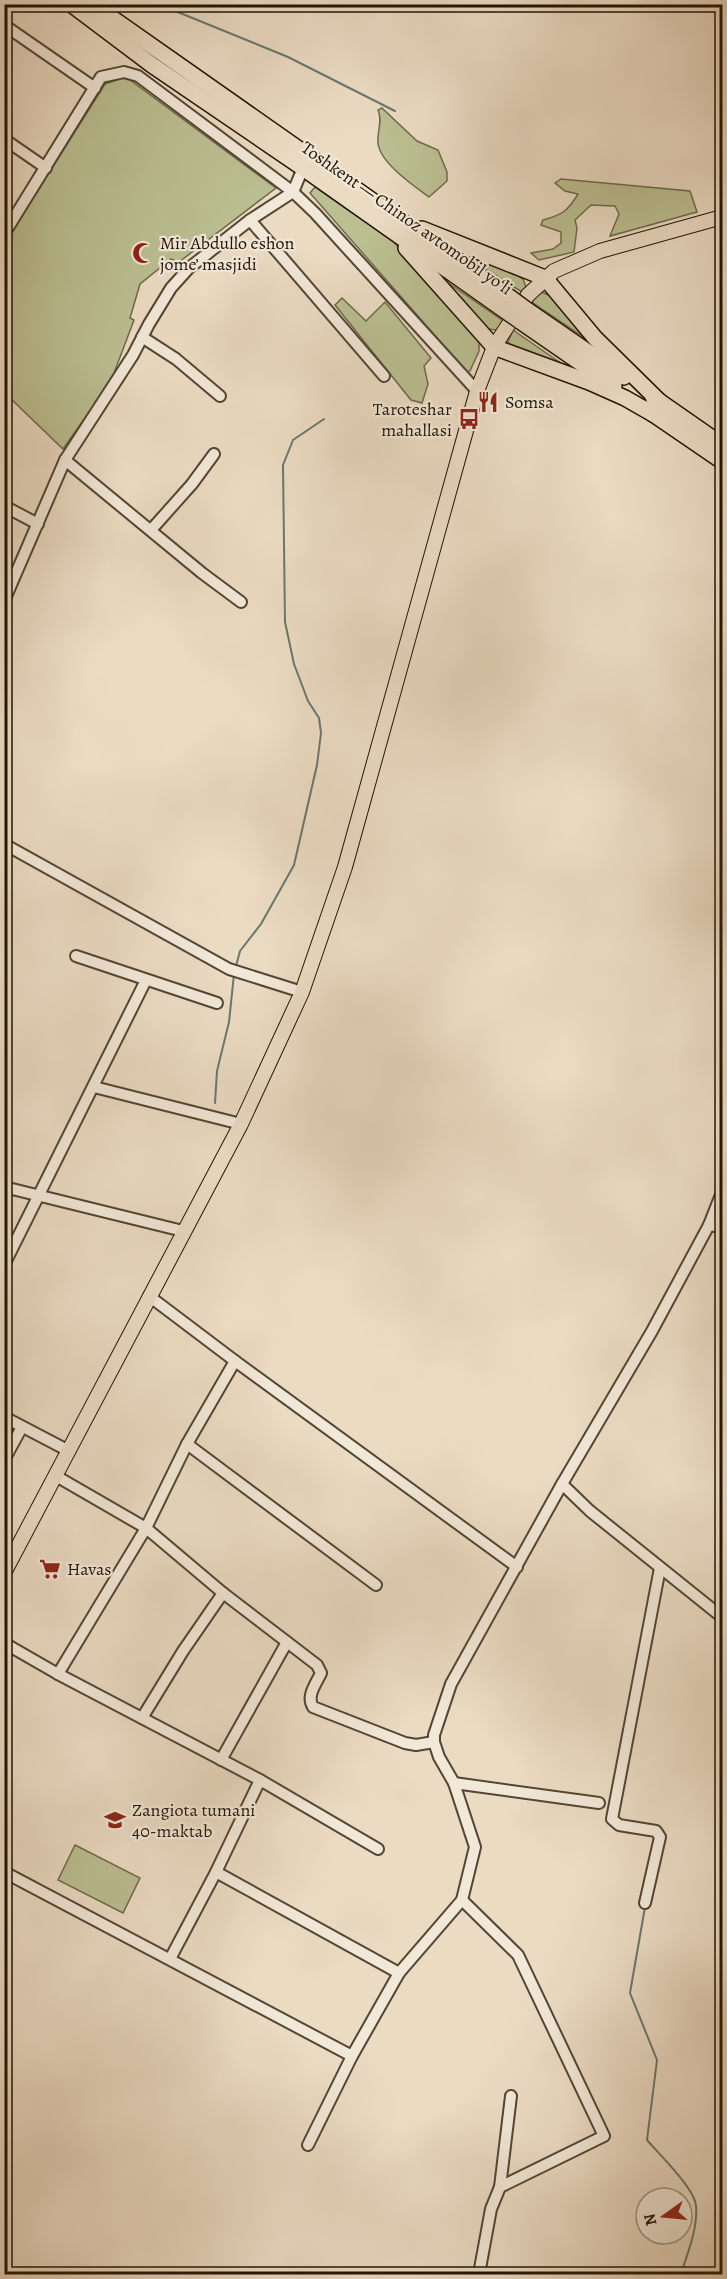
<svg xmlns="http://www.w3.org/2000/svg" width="727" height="2279" font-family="Alegreya,serif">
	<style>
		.green { fill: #bbbf92; stroke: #6e6a4b; stroke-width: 1.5 }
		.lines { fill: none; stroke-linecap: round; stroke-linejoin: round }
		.stream { stroke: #68786f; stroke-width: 2 }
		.minor-casing { stroke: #534634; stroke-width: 14 }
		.major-casing { stroke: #201404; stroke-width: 16 }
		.highway-casing { stroke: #201404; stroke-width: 18 }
		.minor { stroke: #f2e8d8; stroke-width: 10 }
		.major { stroke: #ebdbc3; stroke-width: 14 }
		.highway { stroke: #ebdbc3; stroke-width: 15 }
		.highway-bridge-casing { stroke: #201404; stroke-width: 18; stroke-linecap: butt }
		.highway-bridge { stroke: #ebdbc3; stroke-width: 15 }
		.labels { text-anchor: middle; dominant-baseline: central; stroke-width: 4.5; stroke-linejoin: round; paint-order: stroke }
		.street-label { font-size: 18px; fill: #201404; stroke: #f2e8d8 }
		.poi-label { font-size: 18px; fill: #201404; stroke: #f2e8d8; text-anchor: start }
	</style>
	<rect width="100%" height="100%" fill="#ebdbc3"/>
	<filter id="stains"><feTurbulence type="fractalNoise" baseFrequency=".00333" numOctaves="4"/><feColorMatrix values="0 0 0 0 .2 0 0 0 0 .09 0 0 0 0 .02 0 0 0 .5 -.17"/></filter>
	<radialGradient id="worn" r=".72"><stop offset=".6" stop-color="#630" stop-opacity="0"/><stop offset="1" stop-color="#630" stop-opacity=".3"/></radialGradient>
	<g class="green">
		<polygon points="126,77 276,188 179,262 171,259 140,284 130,318 134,320 111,381 63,449 9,397 5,389 4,244 105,84"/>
		<path d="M382,108L417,141L438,150L447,172V181L429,197C414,186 380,163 378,143C377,131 383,121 378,110Z"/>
		<path d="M561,179L690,191L697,212L610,236L619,214L615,206L591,205L575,220L577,228L574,252L539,260L531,253L553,249L561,243V232L541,225L543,220C562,215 568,211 578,194L565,191L555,183Z"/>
		<polygon points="315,187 394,242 479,339 479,351 470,371 467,372 310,193"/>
		<polygon points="450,246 512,272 523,279 526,287 522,292"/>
		<polygon points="425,267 505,322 498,330 486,329"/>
		<polygon points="541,292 551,296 591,342 533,303 532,299"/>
		<polygon points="342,298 366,321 385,302 431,358 424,366 428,384 422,403 411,400 335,305"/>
		<polygon points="513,330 581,377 512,348 508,342"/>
		<polygon points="75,1845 140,1878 123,1913 58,1880"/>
	</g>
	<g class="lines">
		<g class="stream">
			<polyline points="158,4 288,57 395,111"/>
			<polyline points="236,966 240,951 261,924 294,865 317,765 321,733 319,718 308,701 294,664 285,622 283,465 293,440 324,419"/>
			<polyline points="215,1103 217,1071 229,1022 234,974"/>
			<path d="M645,1907L630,1993L657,2060L647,2140C659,2154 695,2189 696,2206C698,2229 687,2254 681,2274"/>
		</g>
		<defs>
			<g id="minor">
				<polyline points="4,25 95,88"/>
				<polyline points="4,139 46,168"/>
				<polyline points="250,220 384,376"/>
				<polyline points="4,234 101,77 124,72 138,76 293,192 315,213 477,391"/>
				<polyline points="142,337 176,359 220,396"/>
				<polyline points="65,460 202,573 241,602"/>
				<polyline points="4,506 38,524"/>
				<polyline points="151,530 192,484 214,454"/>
				<polyline points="4,601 65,460 133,355 149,324 171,288 189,268 250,220 293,192 303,168"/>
				<polyline points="4,844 229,969 302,992"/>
				<polyline points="76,956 217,1003"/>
				<polyline points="94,1087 241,1124"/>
				<polyline points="4,1187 183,1231"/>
				<polyline points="709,1225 722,1227"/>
				<polyline points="4,1265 146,980"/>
				<polyline points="149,1296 235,1361 517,1567"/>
				<polyline points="4,1417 69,1451"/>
				<polyline points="187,1444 376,1585"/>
				<polyline points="4,1460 22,1427"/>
				<path d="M56,1476L146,1528L223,1593L317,1665L321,1673C316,1684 306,1696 313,1707L405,1743L416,1745L434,1742"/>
				<polyline points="562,1484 590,1511 722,1617"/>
				<polyline points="4,1643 58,1674 260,1780 378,1849"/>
				<polyline points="58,1674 146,1528 187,1444 235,1361"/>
				<polyline points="142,1718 183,1651 223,1593"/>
				<polyline points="221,1760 287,1642"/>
				<polyline points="454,1783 599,1803"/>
				<polyline points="4,1872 352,2056"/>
				<polyline points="216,1872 399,1973"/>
				<polyline points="462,1900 518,1955 604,2136 500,2187 491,2209 479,2274"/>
				<polyline points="645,1903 660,1837 656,1831 619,1825 612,1819 660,1568"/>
				<polyline points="170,1959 216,1872 260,1780"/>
				<polyline points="308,2145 352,2056 399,1973 462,1900 475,1847 454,1783 439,1757 434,1742 434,1735 451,1684 562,1484 652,1331 709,1225 722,1192"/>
				<polyline points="500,2187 511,2096"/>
			</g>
			<polyline id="major" points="4,1573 241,1124 302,992 345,867 477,391 494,347 503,333 528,295 554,271 600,251 722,217"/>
			<g id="highway">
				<polyline points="71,4 152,65 303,168 500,307"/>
				<polyline points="92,4 508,296"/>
				<polyline points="422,229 545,278 595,338 660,402"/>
				<polyline points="406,248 494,347 589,382 625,398 653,414"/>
				<polyline points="527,310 624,377"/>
				<polyline points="520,321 614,386"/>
				<polyline points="653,397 722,445"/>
				<polyline points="646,409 722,461"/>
			</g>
		</defs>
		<use href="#minor" class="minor-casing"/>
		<use href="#major" class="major-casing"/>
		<use href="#highway" class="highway-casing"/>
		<use href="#minor" class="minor"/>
		<use href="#major" class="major"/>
		<use href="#highway" class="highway"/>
		<defs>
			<g id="highway-bridge">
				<polyline points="508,296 527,310"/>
				<polyline points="500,307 520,321"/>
			</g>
		</defs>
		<use href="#highway-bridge" class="highway-bridge-casing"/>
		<use href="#highway-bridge" class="highway-bridge"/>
	</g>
	<defs>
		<symbol id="mosque-bare" viewBox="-9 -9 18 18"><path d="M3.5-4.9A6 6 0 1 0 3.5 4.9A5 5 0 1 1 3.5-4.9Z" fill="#8f2418" stroke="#f2e8d8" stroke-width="2.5" paint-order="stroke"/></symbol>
		<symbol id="restaurant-bare" viewBox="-9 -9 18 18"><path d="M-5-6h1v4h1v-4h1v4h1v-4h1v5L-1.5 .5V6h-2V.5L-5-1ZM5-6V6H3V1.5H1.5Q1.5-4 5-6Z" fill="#8f2418" stroke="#f2e8d8" stroke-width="2.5" paint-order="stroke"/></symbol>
		<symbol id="bus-bare" viewBox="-9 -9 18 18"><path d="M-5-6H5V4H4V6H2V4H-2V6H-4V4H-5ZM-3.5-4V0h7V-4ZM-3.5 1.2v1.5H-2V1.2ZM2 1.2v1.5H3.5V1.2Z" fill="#8f2418" stroke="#f2e8d8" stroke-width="2.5" paint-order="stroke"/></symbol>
		<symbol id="supermarket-bare" viewBox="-9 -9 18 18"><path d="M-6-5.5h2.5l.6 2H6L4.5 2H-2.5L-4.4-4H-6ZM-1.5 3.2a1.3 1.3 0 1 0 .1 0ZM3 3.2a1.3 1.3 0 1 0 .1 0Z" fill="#8f2418" stroke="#f2e8d8" stroke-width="2.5" paint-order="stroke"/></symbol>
		<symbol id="school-bare" viewBox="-9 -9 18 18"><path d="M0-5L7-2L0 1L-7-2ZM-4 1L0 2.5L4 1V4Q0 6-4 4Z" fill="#8f2418" stroke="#f2e8d8" stroke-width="2.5" paint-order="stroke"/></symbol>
	</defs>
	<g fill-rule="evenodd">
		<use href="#mosque-bare" x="128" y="238" width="30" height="30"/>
		<use href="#restaurant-bare" x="473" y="387" width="30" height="30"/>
		<use href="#bus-bare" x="454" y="404" width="30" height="30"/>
		<use href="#supermarket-bare" x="35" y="1554" width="30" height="30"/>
		<use href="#school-bare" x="100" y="1805" width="30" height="30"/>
	</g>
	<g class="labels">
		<g class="street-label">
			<text transform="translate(407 218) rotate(35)">Toshkent — Chinoz avtomobil yoʻli</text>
		</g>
		<g class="poi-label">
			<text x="160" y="243">Mir Abdullo eshon<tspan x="160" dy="21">jome’ masjidi</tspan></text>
			<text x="505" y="402">Somsa</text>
			<text x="452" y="409" text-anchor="end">Taroteshar<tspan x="452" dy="21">mahallasi</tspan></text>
			<text x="67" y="1569">Havas</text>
			<text x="132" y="1810">Zangiota tumani<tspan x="132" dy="21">40-maktab</tspan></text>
		</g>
	</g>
	<rect width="727" height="2279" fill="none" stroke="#ebdbc3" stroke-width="24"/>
	<rect x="6" y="6" width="715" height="2267" fill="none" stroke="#201404" stroke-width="3"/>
	<rect x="12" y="12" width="703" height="2255" fill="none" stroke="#201404" stroke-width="1.5"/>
	<g transform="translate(664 2216) rotate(255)"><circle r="28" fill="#f2e8d8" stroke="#9e9383" stroke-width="1.5"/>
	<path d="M0-4.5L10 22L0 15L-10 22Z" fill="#8f2418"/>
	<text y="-9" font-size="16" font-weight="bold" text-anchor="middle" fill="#201404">N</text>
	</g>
	<rect width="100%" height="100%" filter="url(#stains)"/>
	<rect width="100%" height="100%" fill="url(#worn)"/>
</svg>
